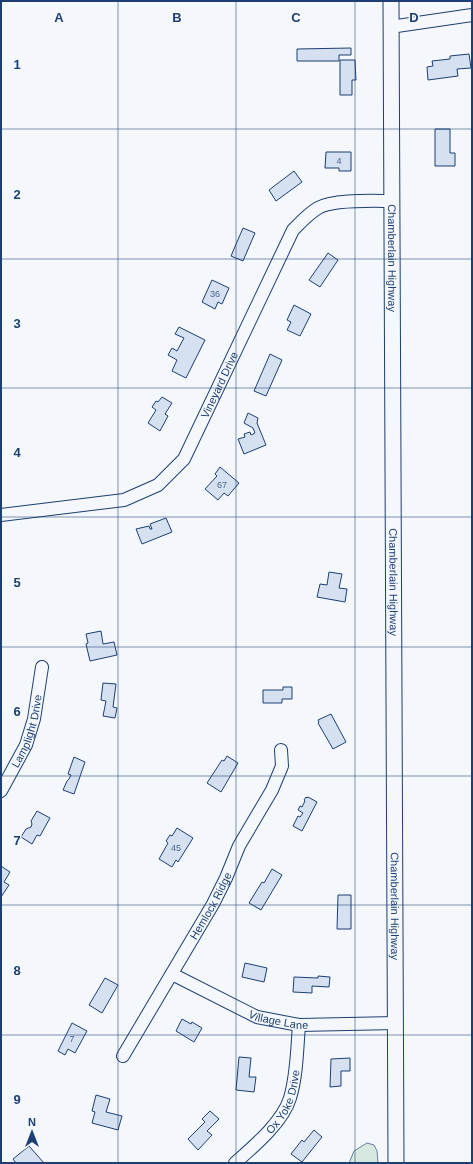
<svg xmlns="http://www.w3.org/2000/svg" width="473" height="1164" font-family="Arial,sans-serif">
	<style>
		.green { fill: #d7e8df; stroke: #687fa3 }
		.building { fill: #d5e0f0; stroke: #1d3f73 }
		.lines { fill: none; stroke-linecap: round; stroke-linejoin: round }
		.minor-casing { stroke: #1d3f73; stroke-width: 14 }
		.major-casing { stroke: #1d3f73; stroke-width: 17 }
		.minor { stroke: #f4f7fb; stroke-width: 12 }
		.major { stroke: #f4f7fb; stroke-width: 15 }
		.grid { fill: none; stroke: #1d3f73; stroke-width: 1; stroke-opacity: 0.55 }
		.labels { text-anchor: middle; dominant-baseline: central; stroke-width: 3; stroke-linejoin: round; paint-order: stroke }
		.number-label { font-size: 9px; fill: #4b6792 }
		.street-label { font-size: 11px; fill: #1d3f73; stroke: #f4f7fb }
		.grid-label { font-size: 13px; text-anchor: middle; font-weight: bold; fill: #1d3f73; stroke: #f4f7fb; stroke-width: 3; stroke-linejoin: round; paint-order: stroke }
	</style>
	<rect width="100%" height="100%" fill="#f4f7fb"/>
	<polygon class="green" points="367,1143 374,1145 377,1151 378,1163 349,1163 354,1151"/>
	<g class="building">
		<polygon points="351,48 351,55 339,55 339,61 297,61 297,49"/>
		<polygon points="469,54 471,68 457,69 458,76 428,80 427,67 433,66 432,61 450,59 450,56"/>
		<polygon points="340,60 355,60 356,80 352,80 352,95 340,95"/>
		<polygon points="435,129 450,129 450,153 455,153 455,166 435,166"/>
		<polygon points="326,152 351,152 351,171 339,171 339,168 325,168"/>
		<polygon points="294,171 302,182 276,201 269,190"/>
		<polygon points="243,228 255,233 243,261 231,256"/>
		<polygon points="328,253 338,260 320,287 309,280"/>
		<polygon points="212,280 229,288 222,304 218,302 215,309 202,302"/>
		<polygon points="294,305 311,314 300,336 287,330 291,322 287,320"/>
		<polygon points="179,327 205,340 186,378 172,371 177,360 168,355 172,348 177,351 184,338 175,334"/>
		<polygon points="270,354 282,360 266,396 254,391"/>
		<polygon points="162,397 172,403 165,414 168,416 160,431 148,423 156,410 152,407 156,401 158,402"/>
		<polygon points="248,413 258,418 257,423 266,445 244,454 238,439 245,437 244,434 250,432 251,435 255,433 253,428 244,423"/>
		<polygon points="220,467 239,483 228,496 224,493 218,500 205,489 217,476 215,474"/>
		<polygon points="166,518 172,532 142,544 136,529 149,526 150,529 152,529 150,524"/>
		<polygon points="329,572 342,574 339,588 347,589 345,602 317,597 320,584 327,585"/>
		<polygon points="101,631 103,644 114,642 117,655 90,661 86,644 88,643 86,634"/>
		<polygon points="103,683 116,684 113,707 117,708 115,718 103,716 106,701 101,700"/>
		<polygon points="283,687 292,687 292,699 282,699 282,703 263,703 263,690 283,690"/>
		<polygon points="331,714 346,742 333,749 318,723 319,722 318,720"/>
		<polygon points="227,756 238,763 221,792 207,783 222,760 224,761"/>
		<polygon points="74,757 85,762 74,794 63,790 67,781 69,779 71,775 68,774"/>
		<polygon points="306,797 307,798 308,797 317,802 302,831 293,826 298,816 300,817 303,813 298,810 300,806 302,807 305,801 304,800"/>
		<polygon points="37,811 50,818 40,836 37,835 32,844 21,837 26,829 31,827 32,824 31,821"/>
		<polygon points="177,828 193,838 178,862 176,860 172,867 159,859 168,843 166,841 170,835 172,836"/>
		<polygon points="1,866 10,872 4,882 9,885 1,897"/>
		<polygon points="272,869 282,875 261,910 249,903 262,882 264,883"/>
		<polygon points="338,895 351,895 351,929 337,929"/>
		<polygon points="245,963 267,968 264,982 242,977"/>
		<polygon points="318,976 330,977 329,987 312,986 312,993 293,992 294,977 318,978"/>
		<polygon points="105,978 118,985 102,1013 89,1005"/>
		<polygon points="182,1019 191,1024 192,1022 202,1028 194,1042 176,1031"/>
		<polygon points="72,1023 87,1031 75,1053 68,1049 65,1055 58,1051"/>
		<polygon points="239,1057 251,1058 249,1077 256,1077 254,1092 236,1090"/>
		<polygon points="350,1058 350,1071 341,1071 341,1086 330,1087 331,1059"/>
		<polygon points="96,1095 110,1099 106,1112 122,1116 118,1130 92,1123 95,1112 92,1111"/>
		<polygon points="210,1111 219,1119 207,1131 212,1135 198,1150 188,1139 205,1122 202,1119"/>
		<polygon points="314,1130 322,1137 302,1162 291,1154 302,1140 304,1142"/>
		<polygon points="29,1146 44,1163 16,1163 13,1159"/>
	</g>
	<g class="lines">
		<defs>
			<g id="minor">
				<polyline points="390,27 472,15"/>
				<path id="s1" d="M1,515L124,500L158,485L184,459L293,230C301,222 308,214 318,208C333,199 374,201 392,201"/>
				<path id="s2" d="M1,791L26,745L34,719L42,667"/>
				<path id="s3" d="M172,974L257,1017L299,1025L396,1023"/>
				<path id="s4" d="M123,1056L213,904L226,878L239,846L272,790L282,766L281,750"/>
				<path id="s5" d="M235,1163C253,1147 283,1122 290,1098C297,1075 297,1049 299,1025"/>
			</g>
			<g id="major">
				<path id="s6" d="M391,1L396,1163"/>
			</g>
		</defs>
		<use href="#minor" class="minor-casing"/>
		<use href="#major" class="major-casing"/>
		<use href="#minor" class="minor"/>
		<use href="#major" class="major"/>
	</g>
	<path class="grid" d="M118,1V1163M236,1V1163M355,1V1163M1,129H472M1,259H472M1,388H472M1,517H472M1,647H472M1,776H472M1,905H472M1,1035H472"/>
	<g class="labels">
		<g class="number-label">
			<text x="339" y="161">4</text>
			<text x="215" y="294">36</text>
			<text x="222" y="485">67</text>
			<text x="176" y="848">45</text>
			<text x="72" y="1039">7</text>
		</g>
		<g class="street-label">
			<text stroke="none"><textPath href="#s6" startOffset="257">Chamberlain Highway</textPath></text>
			<text stroke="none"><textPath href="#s1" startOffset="280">Vineyard Drive</textPath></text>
			<text stroke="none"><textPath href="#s6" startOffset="581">Chamberlain Highway</textPath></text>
			<text stroke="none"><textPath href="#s2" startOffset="66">Lamplight Drive</textPath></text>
			<text stroke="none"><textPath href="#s4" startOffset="174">Hemlock Ridge</textPath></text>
			<text stroke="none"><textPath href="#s6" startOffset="905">Chamberlain Highway</textPath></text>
			<text stroke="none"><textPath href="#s3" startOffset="117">Village Lane</textPath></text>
			<text stroke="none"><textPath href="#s5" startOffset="80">Ox Yoke Drive</textPath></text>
		</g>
	</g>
	<g class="grid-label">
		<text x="59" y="22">A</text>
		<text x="177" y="22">B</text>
		<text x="296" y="22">C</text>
		<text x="414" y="22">D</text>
		<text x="17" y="69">1</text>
		<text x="17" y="199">2</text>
		<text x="17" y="328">3</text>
		<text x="17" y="457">4</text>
		<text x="17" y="587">5</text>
		<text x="17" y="716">6</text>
		<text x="17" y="845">7</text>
		<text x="17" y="975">8</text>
		<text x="17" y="1104">9</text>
	</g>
	<rect width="473" height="1164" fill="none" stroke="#1d3f73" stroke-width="4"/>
	<g transform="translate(32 1132)" stroke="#f4f7fb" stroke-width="3" paint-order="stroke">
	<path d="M0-3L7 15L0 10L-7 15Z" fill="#1d3f73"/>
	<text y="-6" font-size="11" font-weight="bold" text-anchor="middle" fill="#1d3f73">N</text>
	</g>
</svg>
